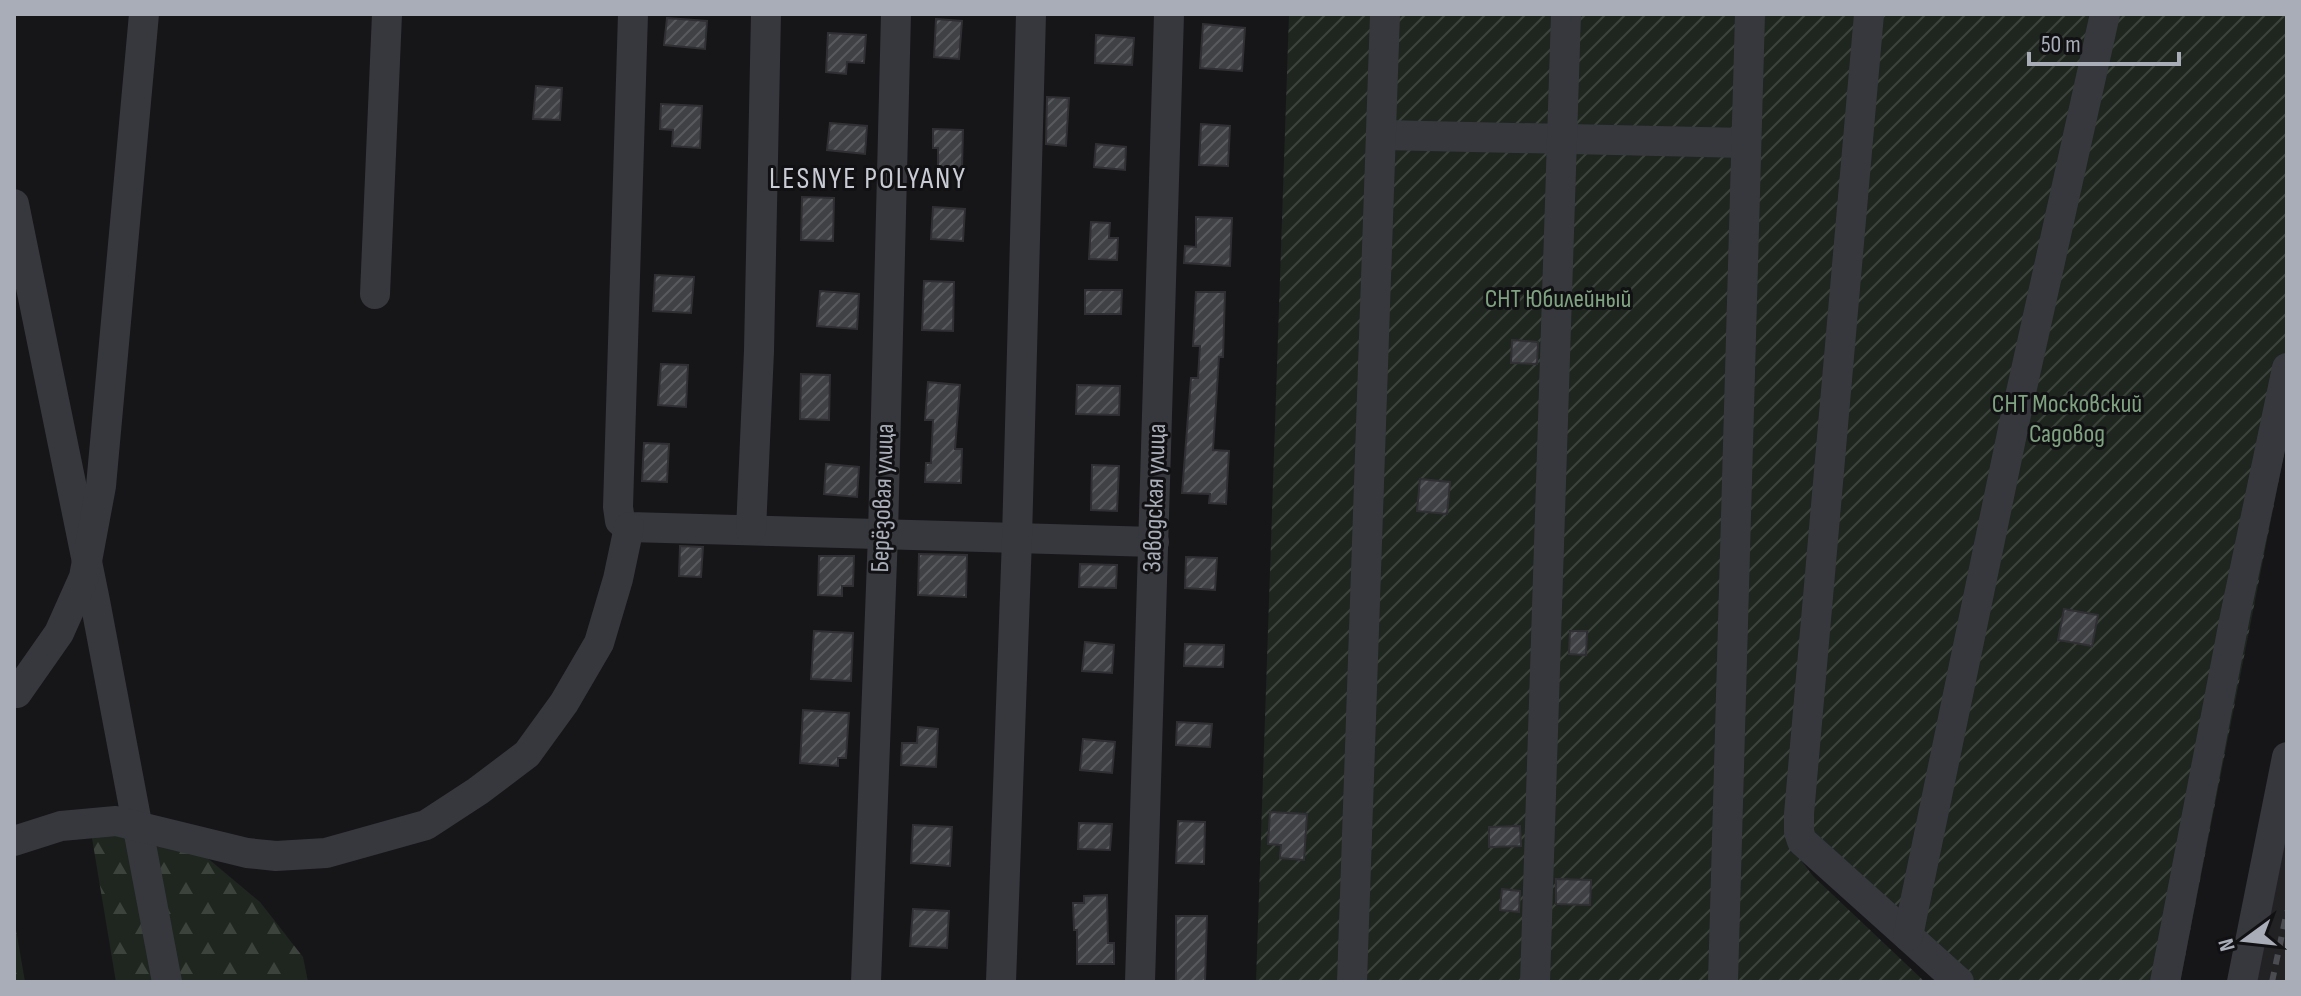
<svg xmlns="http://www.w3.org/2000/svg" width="2301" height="996" font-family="'Sofia Sans Condensed',sans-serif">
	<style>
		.built { fill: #222225 }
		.forest { fill: url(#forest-firs) }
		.garden { fill: url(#garden-furrows) }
		.building { fill: url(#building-hatch); stroke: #303034; stroke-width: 2 }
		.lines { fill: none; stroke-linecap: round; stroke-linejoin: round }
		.minor { stroke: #37383d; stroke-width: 30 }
		.rail { stroke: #4a4c52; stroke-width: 6; stroke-dasharray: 10 8; stroke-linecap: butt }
		.labels { text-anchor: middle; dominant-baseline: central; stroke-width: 6; stroke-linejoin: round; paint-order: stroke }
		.park-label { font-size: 26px; fill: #7fa381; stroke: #111113 }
		.street-label { font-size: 26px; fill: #a8adb8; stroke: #111113 }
		.quarter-label { font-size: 30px; letter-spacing: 2px; fill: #c9ccd4; stroke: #111113 }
	</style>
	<defs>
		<pattern id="forest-firs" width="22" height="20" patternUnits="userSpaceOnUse" patternTransform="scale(2)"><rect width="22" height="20" fill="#1e261f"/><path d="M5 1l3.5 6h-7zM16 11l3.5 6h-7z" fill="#3c433d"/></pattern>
		<pattern id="garden-furrows" width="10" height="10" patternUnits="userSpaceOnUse" patternTransform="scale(2)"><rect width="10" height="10" fill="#1e261f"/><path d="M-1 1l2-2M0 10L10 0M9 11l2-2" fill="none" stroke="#3c433d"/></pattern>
		<pattern id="building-hatch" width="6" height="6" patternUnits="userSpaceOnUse" patternTransform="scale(2)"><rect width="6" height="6" fill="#404145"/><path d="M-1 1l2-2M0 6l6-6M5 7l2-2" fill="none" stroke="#595a5e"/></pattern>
	</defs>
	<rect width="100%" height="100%" fill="#161618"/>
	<polygon class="built" points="2287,797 2287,982 2250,982"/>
	<g class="forest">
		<polygon points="88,814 205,856 260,902 303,957 308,982 116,982"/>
		<polygon points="14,918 25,982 14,982"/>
	</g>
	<g class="garden">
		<polygon points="1289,14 1859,14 1794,851 1813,876 1925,982 1256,982"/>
		<polygon points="1883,14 2287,14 2287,438 2180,982 1977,982 1809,827"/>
	</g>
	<g class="building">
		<polygon points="667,18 707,21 705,49 664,45"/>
		<polygon points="936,19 962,21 959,59 934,57"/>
		<polygon points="1203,24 1245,28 1242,71 1200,68"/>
		<polygon points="828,33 866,35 864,63 847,62 846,74 826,72"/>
		<polygon points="1096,35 1134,38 1132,65 1095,63"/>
		<polygon points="536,86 562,88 560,120 533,119"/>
		<polygon points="1047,97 1069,98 1066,146 1046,144"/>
		<polygon points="661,104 702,106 700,148 672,146 673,130 660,129"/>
		<polygon points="830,123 867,126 865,154 827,150"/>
		<polygon points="1201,124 1230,126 1228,166 1199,165"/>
		<polygon points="933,129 963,130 962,168 938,167 938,148 933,148"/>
		<polygon points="1096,144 1126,147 1125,170 1094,167"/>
		<polygon points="802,197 834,198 833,241 801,240"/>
		<polygon points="933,207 965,209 963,241 931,239"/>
		<polygon points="1196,217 1232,218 1230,266 1184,263 1185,246 1196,247"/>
		<polygon points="1091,222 1110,223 1109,238 1118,238 1117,260 1089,259"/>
		<polygon points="655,275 694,277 691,313 653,311"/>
		<polygon points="924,281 954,282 953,331 922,330"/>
		<polygon points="1085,290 1122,290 1121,314 1085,314"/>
		<polygon points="820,291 859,294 857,329 817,326"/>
		<polygon points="1196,292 1225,292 1223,357 1219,357 1213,450 1229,451 1226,504 1209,503 1210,494 1182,493 1191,378 1198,378 1200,346 1193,346"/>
		<polygon points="1512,340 1538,342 1537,364 1511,363"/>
		<polygon points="661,364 688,365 686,407 658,405"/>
		<polygon points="801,374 830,375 829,420 800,419"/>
		<polygon points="928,382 960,385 955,449 962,449 961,483 925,482 926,463 931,463 933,420 925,420"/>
		<polygon points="1077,385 1120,386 1119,415 1076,414"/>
		<polygon points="644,443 669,444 667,482 642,481"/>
		<polygon points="826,464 859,467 857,497 824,494"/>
		<polygon points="1092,465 1119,466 1117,511 1091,510"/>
		<polygon points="1420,479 1450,482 1447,514 1417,511"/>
		<polygon points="680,546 703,547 701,577 679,576"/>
		<polygon points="919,554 967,555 966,597 918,595"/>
		<polygon points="819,556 854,556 853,586 842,586 842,596 818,595"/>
		<polygon points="1186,557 1217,558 1215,590 1185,588"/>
		<polygon points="1080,564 1117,565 1116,588 1079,587"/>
		<polygon points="2064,609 2098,615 2092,646 2058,640"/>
		<polygon points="814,631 853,633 851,681 811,679"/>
		<polygon points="1570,631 1587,631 1586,655 1569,654"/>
		<polygon points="1085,642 1114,645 1112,673 1082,671"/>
		<polygon points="1185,644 1224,645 1223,667 1184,666"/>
		<polygon points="803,710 849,713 846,758 838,758 838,766 800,763"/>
		<polygon points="1177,722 1212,724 1210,747 1176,745"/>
		<polygon points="918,727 938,729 936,767 901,765 902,743 917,743"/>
		<polygon points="1083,739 1115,742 1112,773 1080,770"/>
		<polygon points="1270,812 1307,814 1304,860 1280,858 1281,845 1268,844"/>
		<polygon points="1178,821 1205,822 1204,864 1176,863"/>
		<polygon points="1079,823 1112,824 1110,850 1078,849"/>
		<polygon points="913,825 952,827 950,866 911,863"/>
		<polygon points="1520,826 1521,846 1489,847 1489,827"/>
		<polygon points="1556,879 1591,880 1590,905 1556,904"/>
		<polygon points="1502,889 1520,891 1519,912 1500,910"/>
		<polygon points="1107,895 1108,943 1114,943 1114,964 1077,964 1077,930 1074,930 1073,903 1084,903 1084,896"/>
		<polygon points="913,909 949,911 947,948 910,946"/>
		<polygon points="1176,916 1207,916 1205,982 1176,982"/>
	</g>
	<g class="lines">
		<g class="minor">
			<polyline points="633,14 618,507 620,521 629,527 1154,542"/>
			<polyline points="1869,14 1799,814 1799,832 1802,841 1959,982"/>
			<polyline points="1382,135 1746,143"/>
			<polyline points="14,204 95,601 167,982"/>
			<polyline points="375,294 387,14"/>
			<polyline points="751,530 759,351 766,14"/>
			<polyline points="17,693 59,633 84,577 101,486 144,14"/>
			<polyline points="14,841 61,826 116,821 247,853 276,856 326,853 426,825 478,791 527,754 564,703 599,643 618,579 629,527"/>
			<polyline points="1908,936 2014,424 2105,14"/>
			<polyline points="866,982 883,534 896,14"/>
			<polyline points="1001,982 1017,538 1031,14"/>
			<polyline points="1140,982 1169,14"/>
			<polyline points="1352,982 1385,14"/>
			<polyline points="1535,982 1566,14"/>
			<polyline points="1723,982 1750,14"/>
			<polyline points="2165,982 2235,616 2287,368"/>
			<polyline points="2242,982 2287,757"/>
		</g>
		<g class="rail">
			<polyline points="2272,982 2287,911"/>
			<polyline points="2287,982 2287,980"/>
		</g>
	</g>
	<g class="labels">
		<g class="park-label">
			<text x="1558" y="299">СНТ Юбилейный</text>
			<text x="2067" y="404">СНТ Московский<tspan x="2067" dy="30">Садовод</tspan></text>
		</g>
		<g class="street-label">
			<text transform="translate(883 498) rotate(-88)">Берёзовая улица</text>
			<text transform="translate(1155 498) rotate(-88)">Заводская улица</text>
		</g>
		<g class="quarter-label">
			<text x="868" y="179">LESNYE POLYANY</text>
		</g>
	</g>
	<rect width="2301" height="996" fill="none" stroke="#a8adb8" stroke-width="32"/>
	<g transform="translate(2245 940) rotate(255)" stroke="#111113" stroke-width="6" paint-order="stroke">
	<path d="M0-6L14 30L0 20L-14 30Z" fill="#a8adb8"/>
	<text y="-12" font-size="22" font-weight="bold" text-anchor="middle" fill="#a8adb8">N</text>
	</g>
	<path d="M2029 52v12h150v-12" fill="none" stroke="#a8adb8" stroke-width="4"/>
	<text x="2041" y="52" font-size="24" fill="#a8adb8" stroke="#111113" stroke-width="6" paint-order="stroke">50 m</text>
</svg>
